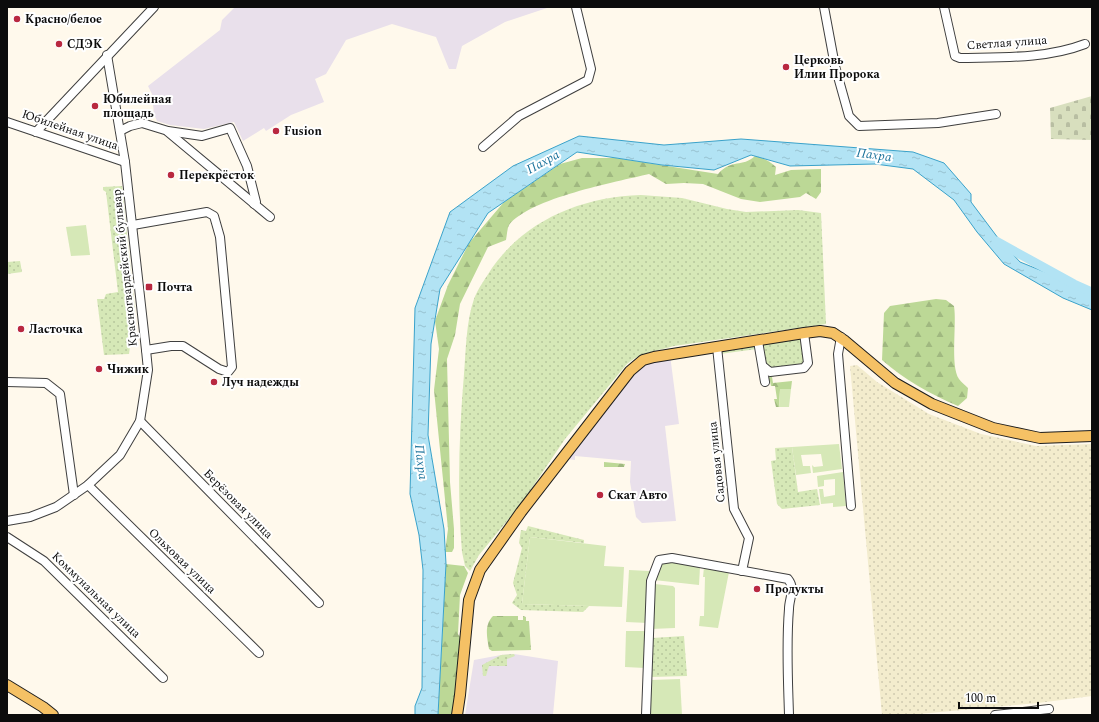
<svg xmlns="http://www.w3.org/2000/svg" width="1099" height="722" viewBox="0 0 1099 722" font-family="Spectral,serif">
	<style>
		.industrial { fill: #e9e0eb }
		.farmland { fill: url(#farmland-dots) }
		.grass { fill: url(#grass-dots) }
		.forest { fill: url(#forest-firs) }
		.cemetery { fill: url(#cemetery-stones) }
		.park { fill: #d6e8b7 }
		.water { fill: url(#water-ripples); stroke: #3aa2ca }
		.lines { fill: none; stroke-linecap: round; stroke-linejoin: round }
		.river { stroke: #b2e3f4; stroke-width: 9 }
		.minor-casing { stroke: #3f3f3f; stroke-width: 10 }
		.major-casing { stroke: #1d1d1d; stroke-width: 12 }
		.minor { stroke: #fff; stroke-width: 8 }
		.major { stroke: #f5c165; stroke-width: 10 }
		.poi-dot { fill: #b92840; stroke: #fff; stroke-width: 1.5 }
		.labels { text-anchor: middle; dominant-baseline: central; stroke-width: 4; stroke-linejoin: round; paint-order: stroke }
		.poi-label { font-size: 12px; font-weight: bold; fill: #0c0c0c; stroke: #fff; text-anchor: start }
		.street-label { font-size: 12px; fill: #0c0c0c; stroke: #fff }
		.water-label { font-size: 13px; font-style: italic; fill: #19719a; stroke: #fff }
	</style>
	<defs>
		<pattern id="farmland-dots" width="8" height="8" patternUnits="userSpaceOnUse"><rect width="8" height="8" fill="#f3eccd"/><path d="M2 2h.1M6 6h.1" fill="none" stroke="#cfc9af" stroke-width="1.8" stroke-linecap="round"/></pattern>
		<pattern id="grass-dots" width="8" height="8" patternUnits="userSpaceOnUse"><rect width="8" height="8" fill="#d6e8b7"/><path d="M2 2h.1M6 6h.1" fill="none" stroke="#b6c69c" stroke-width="1.8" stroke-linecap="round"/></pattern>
		<pattern id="forest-firs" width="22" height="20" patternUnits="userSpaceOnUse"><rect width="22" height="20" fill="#bcd896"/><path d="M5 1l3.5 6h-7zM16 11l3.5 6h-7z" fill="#a0b880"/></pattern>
		<pattern id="cemetery-stones" width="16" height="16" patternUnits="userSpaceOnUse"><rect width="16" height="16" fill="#d8dfbe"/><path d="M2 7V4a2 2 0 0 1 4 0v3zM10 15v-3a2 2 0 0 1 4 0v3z" fill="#b8bea2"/></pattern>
		<pattern id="water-ripples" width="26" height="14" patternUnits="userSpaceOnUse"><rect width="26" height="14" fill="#b2e3f4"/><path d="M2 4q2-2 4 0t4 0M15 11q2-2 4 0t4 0" fill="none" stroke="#98c2d0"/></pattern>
	</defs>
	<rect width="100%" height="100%" fill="#fff9ec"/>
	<!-- industrial -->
	<g class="industrial">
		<path d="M 235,7 L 550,7 L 505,22 L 462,46 L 456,69 L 449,69 L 436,37 L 392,24 L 346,40 L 326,74 L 315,79 L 324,102 L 291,115 L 266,131 L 264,128 L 243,141 L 234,122 L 204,129 L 170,125 L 157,121 L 154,114 L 152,94 L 148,86 L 220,30 L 222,20 Z"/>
		<path d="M 670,355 L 679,424 L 665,426 L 676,521 L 642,523 L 636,517 L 630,482 L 631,461 L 575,456 L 575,460 L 568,459 L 637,364 Z"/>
		<path d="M 514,654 L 558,661 L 553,715 L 465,715 L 474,660 L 501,655 Z"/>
	</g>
	<!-- farmland -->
	<path class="farmland" d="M 857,365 L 877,382 L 929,414 L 981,434 L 1036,446 L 1092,444 L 1092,696 L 1038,703 L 909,715 L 882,715 L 850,366 Z"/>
	<!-- grass -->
	<g class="grass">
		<path d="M 122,186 L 135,310 L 129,354 L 104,355 L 97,299 L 104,299 L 106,294 L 118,292 L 106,192 L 103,190 L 103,187 Z"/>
		<path d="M 641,195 L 682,198 L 727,209 L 746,212 L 798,210 L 821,213 L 826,324 L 674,346 C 654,352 642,351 626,365 L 565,439 L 521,504 L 479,555 L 470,571 L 465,566 L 462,552 C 457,493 459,433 464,374 C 466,350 466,322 474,299 C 478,288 486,278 492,268 C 527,219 582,197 641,195 Z"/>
		<path d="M 20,261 L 22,272 L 7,274 L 7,262 Z"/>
		<path d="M 798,337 L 802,339 L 807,365 L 767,371 L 762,347 L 763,344 Z"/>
		<path d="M 755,345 L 757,349 L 720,354 L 721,350 Z"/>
		<path d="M 792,447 L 798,492 L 817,489 L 820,505 L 782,509 L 777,504 L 771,461 L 776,460 L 775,448 Z"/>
		<path d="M 528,526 L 584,540 L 584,543 L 530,537 L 522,604 L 589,606 L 583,612 L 521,610 L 512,603 L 517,595 L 513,583 L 522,548 L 519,543 L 521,530 L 526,531 Z"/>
		<path d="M 684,636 L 687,676 L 651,677 L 652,638 Z"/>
		<path d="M 514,654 L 515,656 L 507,659 L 507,666 L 489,666 L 486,676 L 483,676 L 482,665 L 501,655 Z"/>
	</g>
	<!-- forest -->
	<g class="forest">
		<path d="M 755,156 C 763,158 770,161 776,167 L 775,175 L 791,170 L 821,169 L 821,192 L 816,199 L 806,193 L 800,197 L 760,202 L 741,199 L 703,184 L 684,183 L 666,184 L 649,174 C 616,182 530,198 509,225 C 507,229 507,235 506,240 L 488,247 L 460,304 L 455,335 L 447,359 L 450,482 L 454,529 L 454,548 L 452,552 L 445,552 L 448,529 L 434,390 L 439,349 L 435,321 L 448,285 L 469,243 L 504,202 L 560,164 L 582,158 L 616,158 L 718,174 C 732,158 742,168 755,156 Z"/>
		<path d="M 936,299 L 946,300 L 954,306 C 957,324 950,366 959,379 C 961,382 965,385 968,388 L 967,398 L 958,406 C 930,394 905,380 882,360 L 884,313 L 890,306 Z"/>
		<path d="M 776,375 L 772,377 L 773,383 L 792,381 L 791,389 L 780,390 L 779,407 L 776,407 L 774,399 L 777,399 L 775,386 L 771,386 L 770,381 L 767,381 L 766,376 Z"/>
		<path d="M 604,462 L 625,464 L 624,467 L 604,467 Z"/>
		<path d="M 446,564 L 464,566 L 468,573 L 460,595 L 458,634 L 465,644 L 457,715 L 438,715 Z"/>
		<path d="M 493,616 L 518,616 L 518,620 L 523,620 L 523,616 L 526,617 L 526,621 L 529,621 L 531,650 L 492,651 L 489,649 C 487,637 484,625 493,616 Z"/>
	</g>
	<!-- cemetery -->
	<path class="cemetery" d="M 1092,96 L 1092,140 L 1051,139 L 1050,108 Z"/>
	<!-- park -->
	<g class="park">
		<path d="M 86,225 L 90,255 L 71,256 L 66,227 Z"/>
		<path d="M 780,389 L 791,389 L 789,407 L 779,407 Z"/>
		<path d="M 839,444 L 842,469 L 813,473 L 812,465 L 814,467 L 823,466 L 821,454 L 801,455 L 803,466 L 810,466 L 811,473 L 796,475 L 792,447 Z"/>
		<path d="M 843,472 L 846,506 L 833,507 L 833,503 L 821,504 L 819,489 L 823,489 L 824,497 L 835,495 L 835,479 L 824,480 L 824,486 L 818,487 L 817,476 Z"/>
		<path d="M 530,537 L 606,546 L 604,566 L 624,567 L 622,607 L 522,604 Z"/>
		<path d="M 664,560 L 700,567 L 699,585 L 654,580 L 656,571 Z"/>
		<path d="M 704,567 L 729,572 L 718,628 L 699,626 L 700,616 L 704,616 L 705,577 L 703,577 Z"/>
		<path d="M 629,570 L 649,571 L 650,573 L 648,623 L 626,622 Z"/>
		<path d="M 655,584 L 673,586 L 675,588 L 675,628 L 651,629 L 653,586 Z"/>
		<path d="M 626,631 L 646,631 L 645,668 L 625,667 Z"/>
		<path d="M 680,679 L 682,715 L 650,715 L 651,680 Z"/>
	</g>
	<!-- water -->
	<path class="water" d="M 579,136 L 664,145 L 741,139 L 913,152 L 944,163 L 971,194 L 971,202 L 998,238 L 1020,262 L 1092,291 L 1092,310 L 1063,298 L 1004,264 L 977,232 L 954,200 L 913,169 L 875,164 L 790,166 L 751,155 L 714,170 L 662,165 L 577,152 L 488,213 L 440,289 L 431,344 L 428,435 L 444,529 L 446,564 L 438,715 L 415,715 L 415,706 L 422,688 L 423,570 L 419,535 L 410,494 L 415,308 L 450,212 L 513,166 Z"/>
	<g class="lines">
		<!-- river -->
		<path class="river" d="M 996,241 L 1074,284 L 1092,292"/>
		<defs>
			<g id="minor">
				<path d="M 824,7 L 835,66 L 849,116 L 859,126 L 938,123 L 996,114"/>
				<path d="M 944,7 L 955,56 L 960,58 C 1001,57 1046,59 1085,44"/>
				<path d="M 7,122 L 125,162"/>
				<path d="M 120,131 L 130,126 L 142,123 L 168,131 L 202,136 L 230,128 L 247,166 L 256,202 L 254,204"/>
				<path d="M 36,132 L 154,7"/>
				<path d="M 168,132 L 270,217"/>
				<path d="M 483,147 L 519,116 L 588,80 L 591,69 L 576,7"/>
				<path d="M 133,225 L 207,212 L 214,216 L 220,237 L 232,367 L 228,372 L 219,369 L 183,346 L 171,346 L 146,350"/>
				<path d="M 841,337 L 838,354 L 851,506"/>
				<path d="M 758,341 L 765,382"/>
				<path d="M 717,347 L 734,509 L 749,538 L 742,571"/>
				<path d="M 764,367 L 770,372 L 804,368 L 808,363 L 804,333"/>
				<path d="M 7,382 L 46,383 L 60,394 L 74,495"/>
				<path d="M 140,421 L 319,603"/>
				<path d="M 88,485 L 259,653"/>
				<path d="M 7,521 L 30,517 L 56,507 L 88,485 L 120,455 L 140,421 L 148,370 L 146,350 L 125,162 L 107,55"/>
				<path d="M 7,537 L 44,561 L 163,678"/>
				<path d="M 646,715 L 651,581 L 659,560 L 672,558 L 788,579 C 796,589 789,598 789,609 C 786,644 788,680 789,715"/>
				<path d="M 995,715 L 1049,709"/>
			</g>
			<g id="major">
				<path d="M 7,685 L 43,707 L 53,715"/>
				<path d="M 457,715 L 460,695 L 469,600 L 480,570 L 521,512 L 630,371 L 643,360 L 654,357 L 804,333 L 820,331 L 833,333 L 845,341 L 895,383 L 932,404 L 993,428 L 1040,438 L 1092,436"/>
			</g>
		</defs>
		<!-- minor casing -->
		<use href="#minor" class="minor-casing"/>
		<!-- major casing -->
		<use href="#major" class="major-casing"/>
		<!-- minor -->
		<use href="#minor" class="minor"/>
		<!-- major -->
		<use href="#major" class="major"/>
	</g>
	<!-- markers -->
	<g class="poi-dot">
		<circle cx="17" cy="19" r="4"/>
		<circle cx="59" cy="44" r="4"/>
		<circle cx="786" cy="67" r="4"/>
		<circle cx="95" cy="106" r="4"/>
		<circle cx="276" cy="131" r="4"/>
		<circle cx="171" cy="175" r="4"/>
		<rect x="145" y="283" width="8" height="8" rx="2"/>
		<circle cx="21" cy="329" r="4"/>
		<circle cx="99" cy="369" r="4"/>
		<circle cx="214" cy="382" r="4"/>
		<circle cx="600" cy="495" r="4"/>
		<circle cx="757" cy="589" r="4"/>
	</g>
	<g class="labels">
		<!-- poi labels -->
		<g class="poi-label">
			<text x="25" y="19">Красно/белое</text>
			<text x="67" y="44">СДЭК</text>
			<text x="794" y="60">Церковь<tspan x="794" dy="14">Илии Пророка</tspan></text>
			<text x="103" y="99">Юбилейная<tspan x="103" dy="14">площадь</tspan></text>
			<text x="284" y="131">Fusion</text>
			<text x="179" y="175">Перекрёсток</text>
			<text x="157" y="287">Почта</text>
			<text x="29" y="329">Ласточка</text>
			<text x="107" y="369">Чижик</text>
			<text x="222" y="382">Луч надежды</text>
			<text x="608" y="495">Скат Авто</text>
			<text x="765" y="589">Продукты</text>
		</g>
		<!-- street labels -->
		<g class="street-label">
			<text transform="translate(1007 43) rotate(-4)">Светлая улица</text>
			<text transform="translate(70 130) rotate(19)">Юбилейная улица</text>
			<text transform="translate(125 268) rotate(-96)">Красногвардейский бульвар</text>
			<text transform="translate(717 462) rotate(-96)">Садовая улица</text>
			<text transform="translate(238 504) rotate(45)">Берёзовая улица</text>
			<text transform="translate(182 561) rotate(44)">Ольховая улица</text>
			<text transform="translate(96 595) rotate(44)">Коммунальная улица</text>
		</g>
		<!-- water labels -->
		<g class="water-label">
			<text transform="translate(874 155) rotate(8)">Пахра</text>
			<text transform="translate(543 162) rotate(-29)">Пахра</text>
			<text transform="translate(421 462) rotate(83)">Пахра</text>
		</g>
	</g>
	<!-- border -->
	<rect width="1099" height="722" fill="none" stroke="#0c0c0c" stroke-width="16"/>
	<!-- scale -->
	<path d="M959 702v6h79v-6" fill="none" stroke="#0c0c0c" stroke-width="2"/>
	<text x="965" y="702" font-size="12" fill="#0c0c0c" stroke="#ffffff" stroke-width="3" paint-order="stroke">100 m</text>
</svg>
